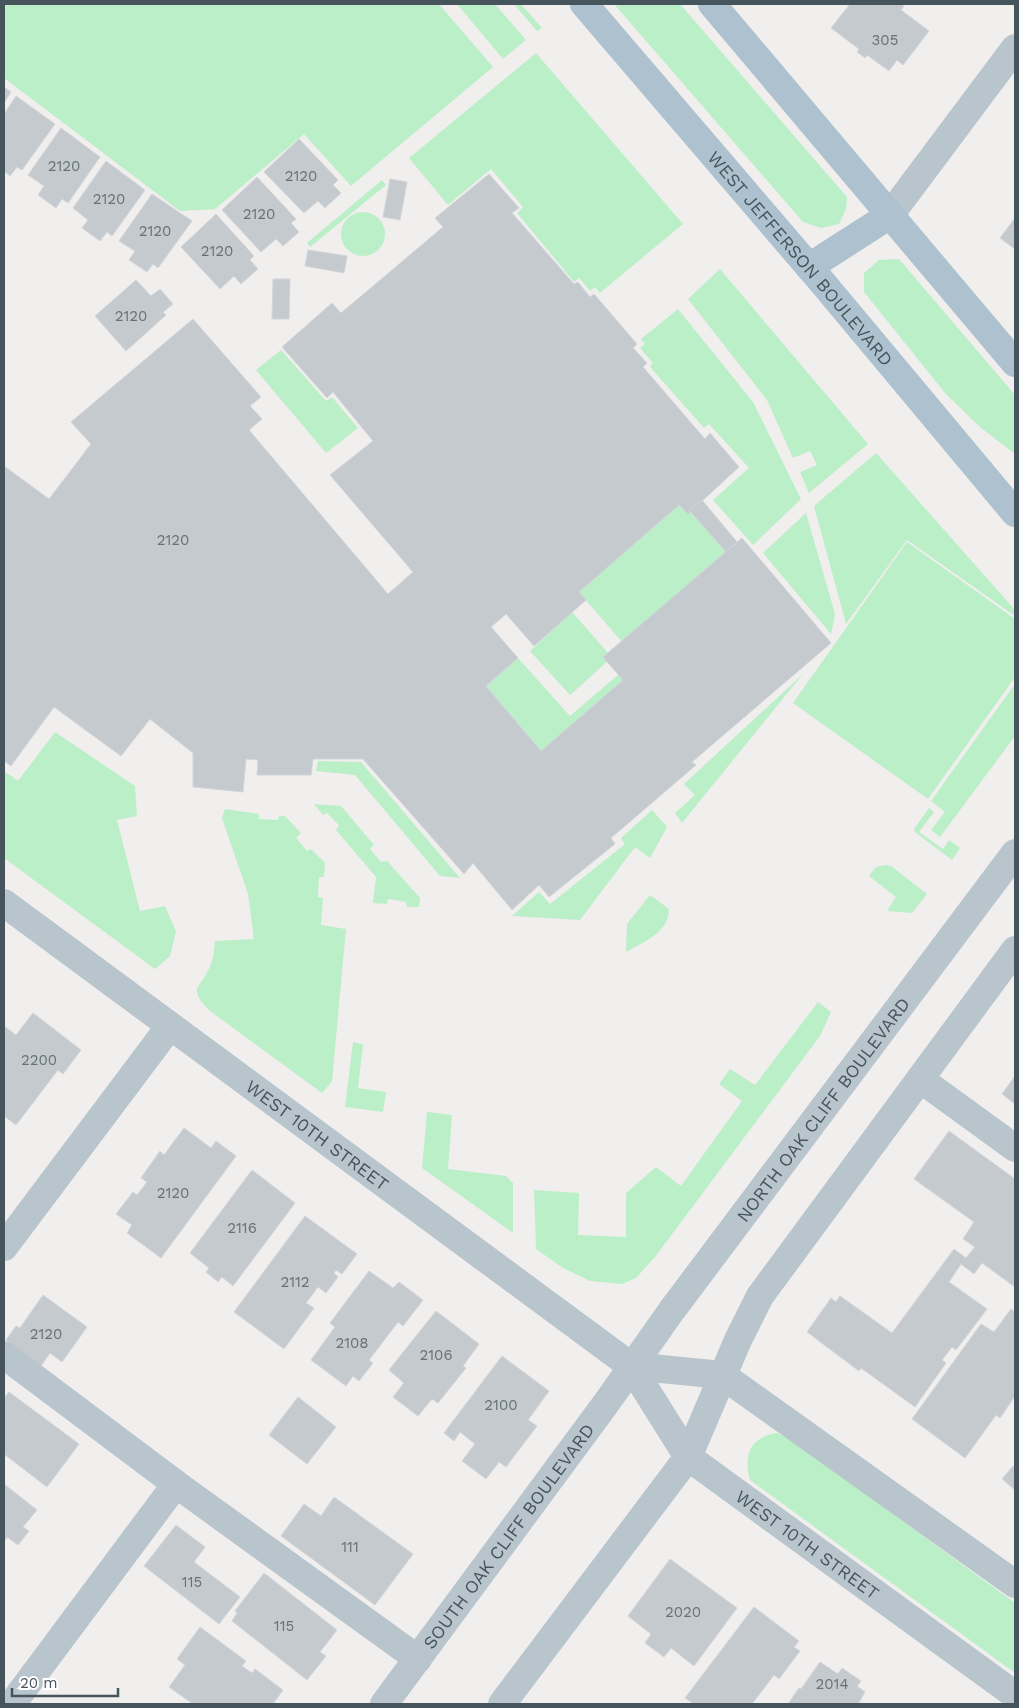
<svg xmlns="http://www.w3.org/2000/svg" width="1019" height="1708" viewBox="0 0 1019 1708" font-family="'Work Sans',sans-serif">
	<style>
		.green { fill: #bbefc8 }
		.building { fill: #c5cace; stroke: #d2d5da }
		.lines { fill: none; stroke-linecap: round; stroke-linejoin: round }
		.minor { stroke: #b9c5cc; stroke-width: 28 }
		.major { stroke: #adc2ce; stroke-width: 28 }
		.labels { text-anchor: middle; dominant-baseline: central; stroke-width: 4; stroke-linejoin: round; paint-order: stroke }
		.number-label { font-size: 15px; fill: #667278 }
		.street-label { font-size: 18px; fill: #46555c; stroke: #fff }
	</style>
	<rect width="100%" height="100%" fill="#f1eeee"/>
	<!-- green -->
	<g class="green">
		<path d="M 4,4 L 439,4 L 493,67 L 351,186 L 304,134 L 215,209 L 180,211 L 4,78 Z"/>
		<path d="M 457,4 L 495,4 L 526,40 L 503,59 Z"/>
		<path d="M 514,4 L 521,4 L 542,28 L 537,31 Z"/>
		<path d="M 614,4 L 680,4 L 847,197 L 846,209 L 839,224 L 821,228 L 803,222 Z"/>
		<path d="M 536,53 L 683,224 L 600,293 L 595,287 L 590,291 L 579,278 L 574,282 L 517,213 L 523,207 L 491,169 L 448,205 L 409,158 Z"/>
		<path d="M 382,180 L 386,185 L 310,247 L 307,243 Z"/>
		<circle cx="363" cy="234" r="22"/>
		<path d="M 899,259 L 1015,395 L 1015,454 L 980,427 L 945,393 L 864,292 L 864,273 L 879,260 Z"/>
		<path d="M 720,269 L 868,444 L 809,493 L 800,472 L 817,465 L 810,451 L 793,458 L 767,400 L 688,299 Z"/>
		<path d="M 678,309 L 753,402 L 801,499 L 753,545 L 713,500 L 749,468 L 709,424 L 704,428 L 650,367 L 653,363 L 640,348 L 645,344 L 641,339 Z"/>
		<path d="M 281,350 L 326,401 L 332,397 L 358,428 L 326,453 L 256,370 Z"/>
		<path d="M 876,453 L 1015,610 L 1015,616 L 907,540 L 846,624 L 814,506 Z"/>
		<path d="M 679,505 L 689,510 L 726,552 L 622,642 L 579,592 Z"/>
		<path d="M 806,513 L 835,614 L 831,634 L 763,553 Z"/>
		<path d="M 907,542 L 1015,619 L 1015,677 L 928,799 L 793,703 Z"/>
		<path d="M 572,612 L 608,653 L 607,662 L 570,695 L 530,651 Z"/>
		<path d="M 518,658 L 570,716 L 619,674 L 623,680 L 541,751 L 486,686 Z"/>
		<path d="M 803,674 L 682,823 L 675,813 L 695,795 L 684,784 Z"/>
		<path d="M 1015,684 L 1015,736 L 940,837 L 931,830 L 945,812 L 931,801 Z"/>
		<path d="M 55,732 L 135,786 L 137,816 L 117,820 L 140,911 L 165,906 L 176,931 L 170,956 L 155,969 L 4,858 L 4,771 L 18,781 Z"/>
		<path d="M 318,761 L 361,762 L 460,878 L 440,876 L 355,775 L 316,771 Z"/>
		<path d="M 314,804 L 341,806 L 374,845 L 370,849 L 381,862 L 387,861 L 420,898 L 419,907 L 407,907 L 406,902 L 388,899 L 387,904 L 373,903 L 376,877 L 336,830 L 339,825 L 327,813 L 323,815 Z"/>
		<path d="M 929,808 L 934,812 L 919,832 L 943,849 L 949,840 L 960,848 L 952,860 L 915,832 L 914,829 Z"/>
		<path d="M 225,809 L 259,814 L 259,819 L 278,820 L 279,816 L 285,816 L 301,833 L 296,838 L 307,851 L 311,849 L 325,863 L 324,877 L 319,877 L 318,897 L 323,898 L 321,925 L 346,929 L 332,1081 L 322,1093 L 210,1011 C 185,986 202,989 211,964 C 214,957 214,948 215,941 L 254,939 L 248,894 L 222,818 Z"/>
		<path d="M 652,810 L 667,827 L 650,858 L 635,847 L 580,920 L 512,916 L 539,892 L 550,904 L 625,844 L 621,838 Z"/>
		<path d="M 885,865 L 891,866 L 927,894 L 912,913 L 887,911 L 896,897 L 869,876 L 876,867 Z"/>
		<path d="M 650,895 L 669,909 C 669,932 644,942 626,952 L 627,924 Z"/>
		<path d="M 818,1002 L 831,1012 L 820,1036 L 655,1257 L 636,1278 L 622,1284 L 590,1281 L 563,1268 L 536,1249 L 534,1190 L 579,1193 L 578,1235 L 626,1237 L 626,1193 L 656,1167 L 681,1186 L 742,1101 L 719,1084 L 730,1069 L 755,1085 Z"/>
		<path d="M 353,1042 L 363,1044 L 358,1088 L 386,1092 L 383,1112 L 345,1107 Z"/>
		<path d="M 427,1112 L 452,1115 L 448,1169 L 506,1176 L 513,1183 L 513,1233 L 422,1168 Z"/>
		<path d="M 777,1433 L 790,1439 L 1015,1603 L 1015,1673 L 750,1480 C 743,1455 750,1437 777,1433 Z"/>
	</g>
	<!-- building -->
	<g class="building">
		<path d="M 850,4 L 900,4 L 904,6 L 901,10 L 929,31 L 903,65 L 897,60 L 889,71 L 867,55 L 865,58 L 857,52 L 859,49 L 831,28 Z"/>
		<path d="M 4,87 L 11,92 L 4,103 Z"/>
		<path d="M 16,96 L 55,124 L 22,170 L 17,167 L 10,176 L 4,171 L 4,114 Z"/>
		<path d="M 61,128 L 100,157 L 68,203 L 62,199 L 56,208 L 38,195 L 44,186 L 28,175 Z"/>
		<path d="M 299,139 L 338,180 L 333,185 L 341,193 L 325,208 L 318,201 L 304,213 L 264,172 Z"/>
		<path d="M 106,161 L 145,190 L 112,236 L 107,232 L 100,241 L 82,228 L 88,220 L 73,208 Z"/>
		<path d="M 489,174 L 519,208 L 512,213 L 574,284 L 578,282 L 590,297 L 594,294 L 637,344 L 633,348 L 647,363 L 643,367 L 705,439 L 710,433 L 739,467 L 688,514 L 679,505 L 579,592 L 586,600 L 534,646 L 506,614 L 491,627 L 518,658 L 486,686 L 541,751 L 623,680 L 603,657 L 742,538 L 831,643 L 692,762 L 696,765 L 611,838 L 615,844 L 549,897 L 539,885 L 512,910 L 473,863 L 464,874 L 363,759 L 313,759 L 311,775 L 257,775 L 258,760 L 246,759 L 243,792 L 193,787 L 193,753 L 150,719 L 121,756 L 54,707 L 11,766 L 4,761 L 4,466 L 49,499 L 91,444 L 71,422 L 193,319 L 261,397 L 250,406 L 262,419 L 249,430 L 388,594 L 413,572 L 330,475 L 373,441 L 333,392 L 327,398 L 282,347 L 332,303 L 341,313 L 443,227 L 435,218 Z"/>
		<path d="M 257,177 L 296,219 L 291,223 L 299,232 L 283,246 L 276,239 L 261,252 L 222,210 Z"/>
		<path d="M 390,179 L 407,182 L 400,220 L 383,217 Z"/>
		<path d="M 152,194 L 192,221 L 158,268 L 153,264 L 147,272 L 129,260 L 135,251 L 119,241 Z"/>
		<path d="M 216,214 L 254,256 L 250,260 L 258,269 L 241,284 L 234,276 L 220,289 L 181,247 Z"/>
		<path d="M 1015,218 L 1015,249 L 1000,238 Z"/>
		<path d="M 308,250 L 347,256 L 344,273 L 305,266 Z"/>
		<path d="M 273,279 L 290,279 L 289,319 L 272,319 Z"/>
		<path d="M 136,280 L 151,296 L 160,289 L 173,304 L 163,312 L 166,315 L 126,351 L 95,316 Z"/>
		<path d="M 702,500 L 737,542 L 726,552 L 689,510 Z"/>
		<path d="M 33,1013 L 81,1050 L 63,1074 L 58,1070 L 16,1125 L 4,1116 L 4,1026 L 16,1035 Z"/>
		<path d="M 1015,1076 L 1015,1104 L 1002,1094 Z"/>
		<path d="M 184,1128 L 211,1148 L 216,1141 L 236,1156 L 161,1258 L 127,1233 L 132,1225 L 116,1214 L 133,1192 L 137,1195 L 147,1182 L 141,1178 L 160,1151 L 164,1155 Z"/>
		<path d="M 949,1131 L 1015,1179 L 1015,1287 L 982,1263 L 974,1274 L 961,1264 L 949,1282 L 987,1309 L 956,1350 L 952,1347 L 942,1360 L 946,1363 L 915,1407 L 861,1368 L 859,1371 L 807,1332 L 831,1298 L 836,1302 L 840,1296 L 892,1333 L 954,1249 L 966,1258 L 975,1247 L 963,1239 L 974,1222 L 914,1179 Z"/>
		<path d="M 252,1170 L 295,1203 L 233,1286 L 222,1277 L 218,1282 L 206,1272 L 209,1268 L 190,1253 Z"/>
		<path d="M 305,1216 L 357,1254 L 342,1274 L 336,1270 L 334,1273 L 338,1277 L 326,1293 L 318,1287 L 306,1303 L 314,1308 L 284,1349 L 234,1312 Z"/>
		<path d="M 369,1271 L 393,1288 L 399,1282 L 423,1300 L 403,1326 L 398,1322 L 369,1360 L 373,1363 L 359,1381 L 353,1376 L 346,1386 L 311,1360 L 335,1327 L 330,1323 Z"/>
		<path d="M 43,1295 L 87,1327 L 62,1362 L 50,1353 L 41,1366 L 6,1340 L 16,1326 L 20,1328 Z"/>
		<path d="M 1011,1309 L 1015,1312 L 1015,1396 L 1000,1418 L 996,1415 L 965,1458 L 912,1419 L 981,1324 L 994,1332 Z"/>
		<path d="M 436,1311 L 479,1344 L 463,1366 L 466,1368 L 438,1403 L 432,1399 L 418,1416 L 393,1397 L 404,1383 L 389,1370 Z"/>
		<path d="M 502,1356 L 549,1391 L 528,1420 L 537,1426 L 506,1467 L 499,1462 L 486,1479 L 462,1461 L 475,1444 L 460,1432 L 454,1441 L 444,1433 Z"/>
		<path d="M 9,1392 L 79,1444 L 47,1487 L 4,1454 L 4,1398 Z"/>
		<path d="M 298,1397 L 336,1427 L 307,1464 L 269,1435 Z"/>
		<path d="M 1013,1466 L 1015,1469 L 1015,1490 L 1002,1479 Z"/>
		<path d="M 4,1484 L 37,1510 L 23,1527 L 29,1531 L 18,1545 L 7,1537 L 4,1542 Z"/>
		<path d="M 334,1497 L 413,1554 L 375,1605 L 281,1536 L 304,1504 L 321,1516 Z"/>
		<path d="M 176,1525 L 205,1547 L 194,1562 L 240,1597 L 219,1624 L 144,1566 Z"/>
		<path d="M 670,1559 L 737,1608 L 694,1666 L 671,1648 L 664,1657 L 645,1643 L 651,1634 L 628,1616 Z"/>
		<path d="M 264,1573 L 337,1630 L 320,1652 L 326,1656 L 307,1680 L 232,1621 L 237,1613 L 235,1611 Z"/>
		<path d="M 754,1607 L 799,1641 L 794,1647 L 800,1651 L 779,1679 L 774,1675 L 752,1704 L 694,1704 L 685,1698 Z"/>
		<path d="M 200,1627 L 246,1661 L 242,1666 L 252,1673 L 255,1669 L 283,1690 L 273,1704 L 193,1704 L 169,1687 L 185,1665 L 177,1659 Z"/>
		<path d="M 820,1662 L 838,1674 L 842,1668 L 861,1681 L 857,1686 L 865,1692 L 858,1704 L 788,1704 L 799,1688 L 801,1689 Z"/>
	</g>
	<g class="lines">
		<!-- minor -->
		<g class="minor">
			<path d="M 890,215 L 1015,48"/>
			<path id="s1" d="M 4,903 L 631,1366 L 688,1457 L 1015,1695"/>
			<path d="M 920,1079 L 1015,1148"/>
			<path d="M 4,1247 L 170,1026"/>
			<path d="M 4,1355 L 176,1484 L 12,1704"/>
			<path d="M 631,1366 L 722,1375 L 1015,1584"/>
			<path d="M 176,1484 L 418,1659"/>
			<path id="s2" d="M 384,1704 L 607,1402 L 672,1310 L 1015,853"/>
			<path d="M 502,1704 L 688,1457 L 738,1340 L 760,1296 L 1015,950"/>
		</g>
		<!-- major -->
		<g class="major">
			<path id="s3" d="M 584,4 L 822,282 L 1015,513"/>
			<path d="M 712,4 L 1015,363"/>
			<path d="M 809,267 L 890,215"/>
		</g>
	</g>
	<g class="labels">
		<!-- number labels -->
		<g class="number-label">
			<text x="885" y="40">305</text>
			<text x="64" y="166">2120</text>
			<text x="301" y="176">2120</text>
			<text x="109" y="199">2120</text>
			<text x="259" y="214">2120</text>
			<text x="155" y="231">2120</text>
			<text x="217" y="251">2120</text>
			<text x="131" y="316">2120</text>
			<text x="173" y="540">2120</text>
			<text x="39" y="1060">2200</text>
			<text x="173" y="1193">2120</text>
			<text x="242" y="1228">2116</text>
			<text x="295" y="1282">2112</text>
			<text x="46" y="1334">2120</text>
			<text x="352" y="1343">2108</text>
			<text x="436" y="1355">2106</text>
			<text x="501" y="1405">2100</text>
			<text x="350" y="1547">111</text>
			<text x="192" y="1582">115</text>
			<text x="683" y="1612">2020</text>
			<text x="284" y="1626">115</text>
			<text x="832" y="1684">2014</text>
		</g>
		<!-- street labels -->
		<g class="street-label">
			<text stroke="none"><textPath href="#s3" startOffset="334">WEST JEFFERSON BOULEVARD</textPath></text>
			<text stroke="none"><textPath href="#s2" startOffset="739">NORTH OAK CLIFF BOULEVARD</textPath></text>
			<text stroke="none"><textPath href="#s1" startOffset="390">WEST 10TH STREET</textPath></text>
			<text stroke="none"><textPath href="#s2" startOffset="209">SOUTH OAK CLIFF BOULEVARD</textPath></text>
			<text stroke="none"><textPath href="#s1" startOffset="1035">WEST 10TH STREET</textPath></text>
		</g>
	</g>
	<!-- border -->
	<rect width="1019" height="1708" fill="none" stroke="#46555c" stroke-width="10"/>
	<!-- scale -->
	<path d="M12 1688v8h106v-8" fill="none" stroke="#46555c" stroke-width="2.5"/>
	<text x="20" y="1688" font-size="15" fill="#46555c" stroke="#ffffff" stroke-width="4" paint-order="stroke">20 m</text>
</svg>
